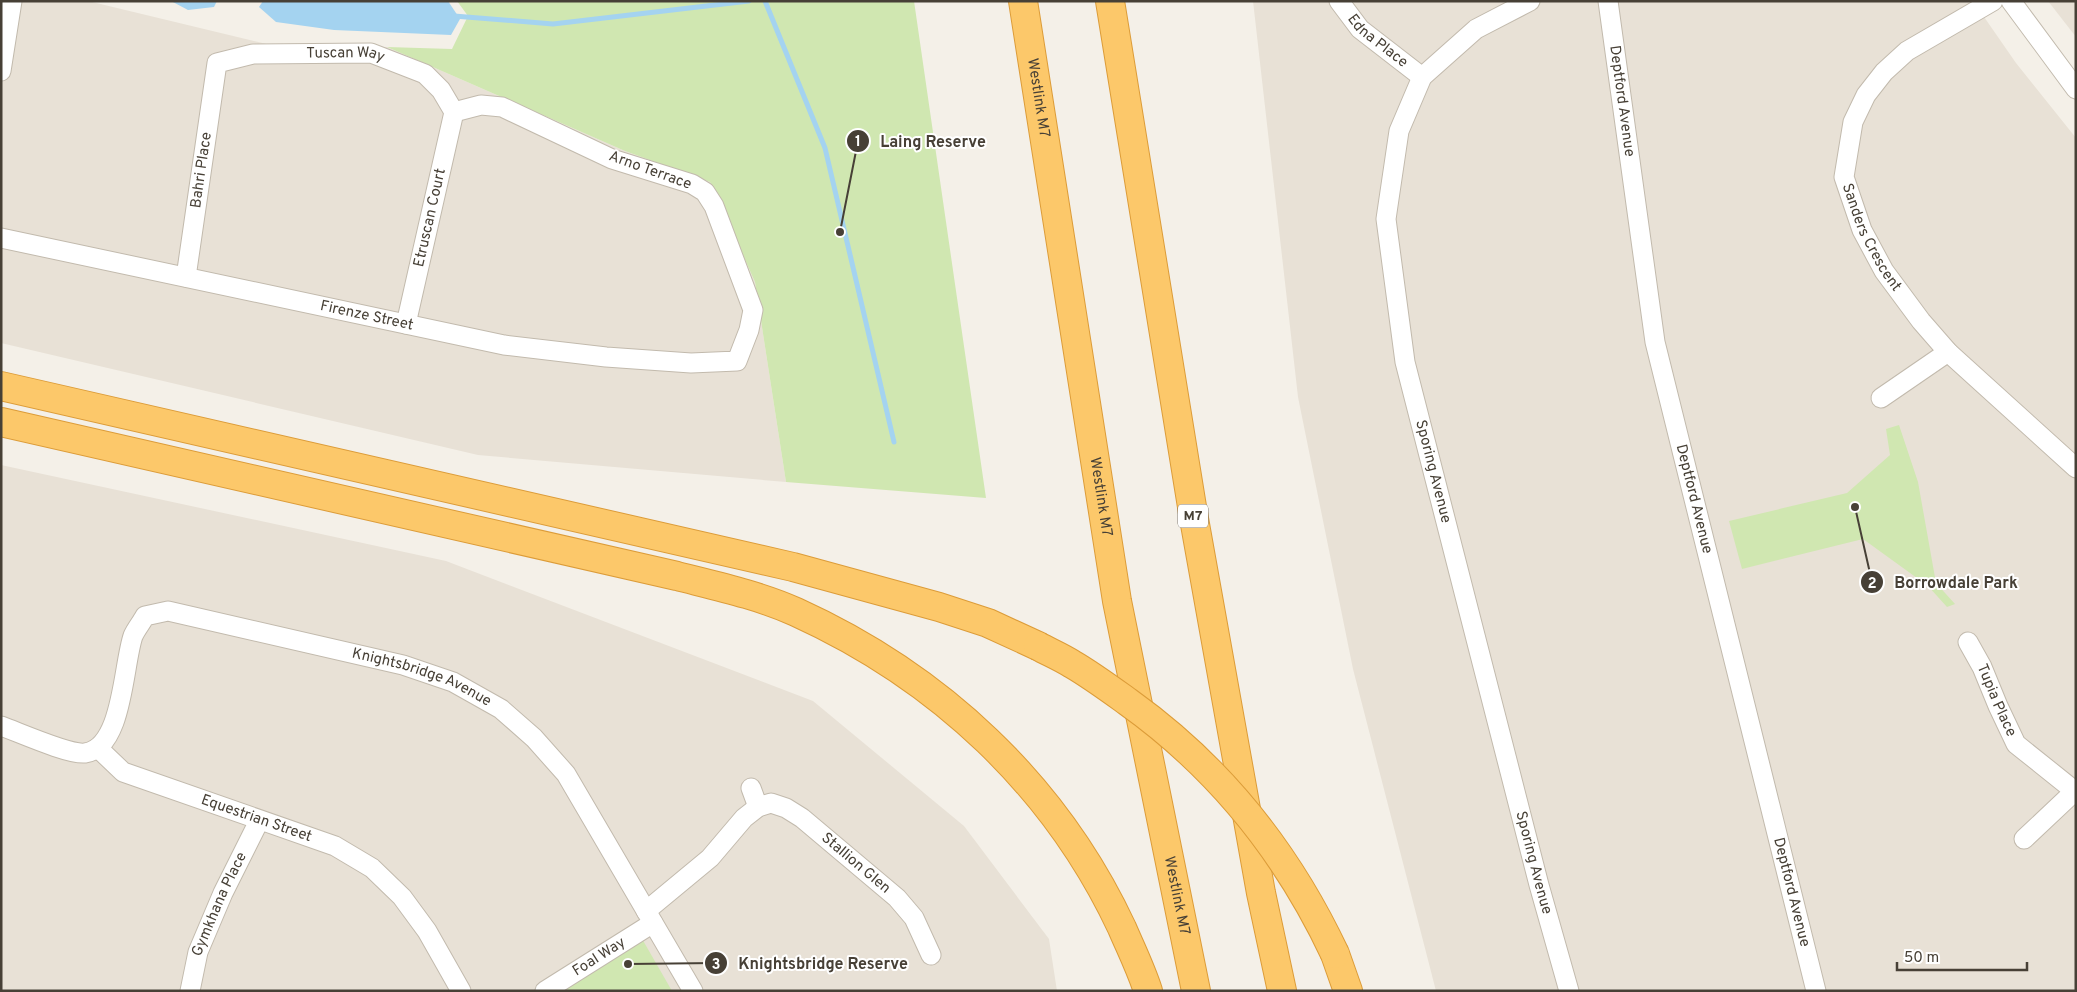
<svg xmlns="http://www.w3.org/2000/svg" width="2077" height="992" viewBox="0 0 2077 992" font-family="Overpass,sans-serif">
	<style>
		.residential { fill: #e8e1d6 }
		.green { fill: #d0e7b1 }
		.water { fill: #a4d3f0 }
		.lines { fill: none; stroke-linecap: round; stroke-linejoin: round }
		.stream { stroke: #a4d3f0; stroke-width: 5 }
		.minor-casing { stroke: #c2baad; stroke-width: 21 }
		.highway-casing { stroke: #dc9c39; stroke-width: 30 }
		.minor { stroke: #fff; stroke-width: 19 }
		.highway { stroke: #fcc86a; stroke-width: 28 }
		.highway-bridge-casing { stroke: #dc9c39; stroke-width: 30; stroke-linecap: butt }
		.highway-bridge { stroke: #fcc86a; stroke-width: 28 }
		.labels { text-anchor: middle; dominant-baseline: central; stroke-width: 4; stroke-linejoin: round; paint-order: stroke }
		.shield { fill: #fff; stroke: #7e7972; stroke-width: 1 }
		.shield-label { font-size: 14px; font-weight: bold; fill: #474036 }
		.street-label { font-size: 15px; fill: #474036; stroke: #fff }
		.leader { fill: none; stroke: #474036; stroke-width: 2 }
		.callout-dot { fill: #474036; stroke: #fff; stroke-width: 2 }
		.mark-label { font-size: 15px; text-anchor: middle; font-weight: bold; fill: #fff }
		.callout-label { font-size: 16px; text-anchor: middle; font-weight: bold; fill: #474036; stroke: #fff; stroke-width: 4; stroke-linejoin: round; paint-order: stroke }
	</style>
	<rect width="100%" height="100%" fill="#f4f0e8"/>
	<!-- residential -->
	<g class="residential">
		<path d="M 1,1 L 88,1 L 275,46 L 387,47 L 625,151 L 710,182 L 755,282 L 786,482 L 478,455 L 1,343 Z"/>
		<path d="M 1253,1 L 1973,1 L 2016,63 L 2076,138 L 2076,991 L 1436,991 L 1353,669 L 1298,397 Z"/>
		<path d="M 2048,1 L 2076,1 L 2076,37 Z"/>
		<path d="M 1,465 L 446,561 L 813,701 L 964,826 L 1049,939 L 1057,991 L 1,991 Z"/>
	</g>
	<!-- green -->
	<g class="green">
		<path d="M 457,1 L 914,1 L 986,498 L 786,482 L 755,282 L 710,182 L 625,151 L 387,47 L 452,49 L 468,16 Z"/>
		<path d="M 1899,425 L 1918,482 L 1936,583 L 1955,604 L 1947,607 L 1928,586 L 1863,539 L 1742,569 L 1729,521 L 1847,493 L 1890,455 L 1886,429 Z"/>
		<path d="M 641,937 L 672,991 L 559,991 Z"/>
	</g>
	<!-- water -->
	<g class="water">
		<path d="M 171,1 L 217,1 L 214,7 L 188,10 Z"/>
		<path d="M 263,1 L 448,1 L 460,19 L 451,35 L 334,30 L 276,22 L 259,7 Z"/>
	</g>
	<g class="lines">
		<!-- stream -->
		<g class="stream">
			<path d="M 765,1 L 825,148 L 894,442"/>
			<path d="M 454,16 L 553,24 L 749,1"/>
		</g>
		<defs>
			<g id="minor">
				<path id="s1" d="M 1339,1 L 1360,29 L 1422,77"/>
				<path id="s2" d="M 1530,1 L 1476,29 L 1422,77 L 1399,131 L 1386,219 L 1405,362 L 1539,885 L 1569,991"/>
				<path id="s3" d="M 1608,1 L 1655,342 L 1816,991"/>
				<path id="s4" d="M 1993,1 L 1907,51 L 1884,72 L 1866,95 L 1853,122 L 1844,177 L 1862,230 L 1884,271 L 1921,321 L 1948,352 L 2076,468"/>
				<path d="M 2011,1 L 2076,89"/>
				<path d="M 1,71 L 12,1"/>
				<path id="s5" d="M 1,238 L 504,345 L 606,357 L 691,363 L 737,361 L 749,330 L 753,310 L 714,206 L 705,192 L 692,184 L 612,159 L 502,107 L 481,105 L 454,112"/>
				<path id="s6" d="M 186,277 L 217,63 L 253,54 L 371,53 L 425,74 L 441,90 L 454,112"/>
				<path id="s7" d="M 406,324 L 454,112"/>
				<path d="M 1881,398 L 1948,352"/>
				<path id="s8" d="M 1968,642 L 1982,667 L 1998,706 L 2016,744 L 2076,792"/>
				<path id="s9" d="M 1,726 C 18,732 69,755 85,753 C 123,748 123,665 133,636 C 136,629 142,622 145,616 L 168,611 L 403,665 L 453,682 L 501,709 L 534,738 L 566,774 L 693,991"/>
				<path id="s10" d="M 98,748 L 123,772 L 335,846 L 372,868 L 402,897 L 427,931 L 461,991"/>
				<path d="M 751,788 L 758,807"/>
				<path d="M 2024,839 L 2075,791"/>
				<path id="s11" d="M 646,911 L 710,858 L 744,818 L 758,807 L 771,803 L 786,808 L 802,818 L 897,898 L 914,918 L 931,955"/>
				<path id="s12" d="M 190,991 L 198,952 L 223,893 L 259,821"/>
				<path id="s13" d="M 545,991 L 653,923"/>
			</g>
			<g id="highway">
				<path id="s14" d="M 1023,1 L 1117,601 L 1196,991"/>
				<path d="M 1110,1 L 1193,513 L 1261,893 L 1282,991"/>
				<path d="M 1,386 L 793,567 L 939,607 L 988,623 L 1038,646"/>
				<path d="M 1,422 L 677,576 C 716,586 758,595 796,612 C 939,677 1055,785 1122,928 C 1131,949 1141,969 1148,991"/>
				<path d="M 1335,954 L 1348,991"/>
			</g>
		</defs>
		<!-- minor casing -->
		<use href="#minor" class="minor-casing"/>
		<!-- highway casing -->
		<use href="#highway" class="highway-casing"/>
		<!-- minor -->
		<use href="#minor" class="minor"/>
		<!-- highway -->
		<use href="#highway" class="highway"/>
		<defs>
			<path id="highway-bridge" d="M 1038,646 C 1049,652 1061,657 1072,664 C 1091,675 1110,689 1128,702 C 1219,767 1288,854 1335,954"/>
		</defs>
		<!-- highway-bridge casing -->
		<use href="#highway-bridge" class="highway-bridge-casing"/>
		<!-- highway-bridge -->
		<use href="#highway-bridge" class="highway-bridge"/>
	</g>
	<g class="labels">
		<!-- shield labels -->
		<rect class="shield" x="1178" y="504.5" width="30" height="23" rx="4"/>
		<g class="shield-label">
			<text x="1193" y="516">M7</text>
		</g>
		<!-- street labels -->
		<g class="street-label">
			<text stroke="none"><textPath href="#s1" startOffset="56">Edna Place</textPath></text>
			<text stroke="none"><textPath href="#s6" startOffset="346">Tuscan Way</textPath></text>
			<text stroke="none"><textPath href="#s14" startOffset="98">Westlink M7</textPath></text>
			<text stroke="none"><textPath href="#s3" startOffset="101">Deptford Avenue</textPath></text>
			<text stroke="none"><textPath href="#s6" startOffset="108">Bahri Place</textPath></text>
			<text transform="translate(650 171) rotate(20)">Arno Terrace</text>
			<text stroke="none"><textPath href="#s7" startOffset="109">Etruscan Court</textPath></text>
			<text stroke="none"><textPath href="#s4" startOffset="312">Sanders Crescent</textPath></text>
			<text stroke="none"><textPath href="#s5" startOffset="374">Firenze Street</textPath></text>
			<text stroke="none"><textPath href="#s2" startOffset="538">Sporing Avenue</textPath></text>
			<text stroke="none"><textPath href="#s14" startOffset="502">Westlink M7</textPath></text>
			<text stroke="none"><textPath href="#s3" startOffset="506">Deptford Avenue</textPath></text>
			<text stroke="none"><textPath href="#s9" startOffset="531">Knightsbridge Avenue</textPath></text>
			<text stroke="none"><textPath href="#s8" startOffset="65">Tupia Place</textPath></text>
			<text stroke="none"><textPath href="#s10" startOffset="176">Equestrian Street</textPath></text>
			<text stroke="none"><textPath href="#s2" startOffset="942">Sporing Avenue</textPath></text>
			<text stroke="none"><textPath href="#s11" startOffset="272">Stallion Glen</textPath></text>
			<text stroke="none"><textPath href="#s3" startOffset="911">Deptford Avenue</textPath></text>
			<text stroke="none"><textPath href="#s14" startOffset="908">Westlink M7</textPath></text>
			<text stroke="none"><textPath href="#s12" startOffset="92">Gymkhana Place</textPath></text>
			<text stroke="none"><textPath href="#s13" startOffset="64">Foal Way</textPath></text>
		</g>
	</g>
	<!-- callouts -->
	<path class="leader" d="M840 232L858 141M1855 507L1872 582M628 964L716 963"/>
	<g class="callout-dot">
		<circle cx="840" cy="232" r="5"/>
		<circle cx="1855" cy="507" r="5"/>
		<circle cx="628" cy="964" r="5"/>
		<circle cx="858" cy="141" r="12"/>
		<circle cx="1872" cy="582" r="12"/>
		<circle cx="716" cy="963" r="12"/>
	</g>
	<g class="mark-label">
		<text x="858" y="146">1</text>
		<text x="1872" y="588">2</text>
		<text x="716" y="969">3</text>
	</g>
	<g class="callout-label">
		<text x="933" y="147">Laing Reserve</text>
		<text x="1956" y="588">Borrowdale Park</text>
		<text x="823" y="969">Knightsbridge Reserve</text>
	</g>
	<!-- border -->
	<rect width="2077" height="992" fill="none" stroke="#474036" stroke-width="5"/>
	<!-- scale -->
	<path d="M1897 962v8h130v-8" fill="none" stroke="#474036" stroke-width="2.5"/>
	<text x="1904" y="962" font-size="15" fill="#474036" stroke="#ffffff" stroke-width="4" paint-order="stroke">50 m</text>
</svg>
